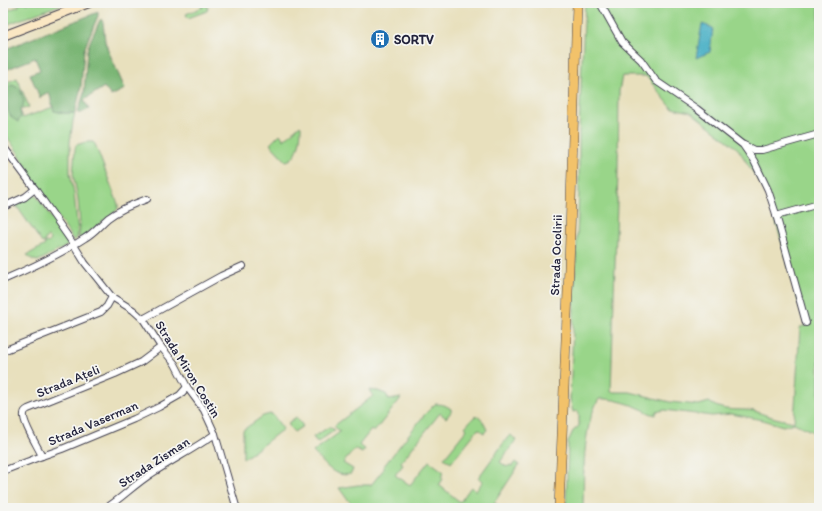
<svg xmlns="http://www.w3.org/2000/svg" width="822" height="511" viewBox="0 0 822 511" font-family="Itim,sans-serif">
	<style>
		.green { fill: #99d589; stroke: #5e7c62; fill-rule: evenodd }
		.forest { fill: #7ab675; stroke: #4e6c58 }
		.water { fill: #46afc5; stroke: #346880 }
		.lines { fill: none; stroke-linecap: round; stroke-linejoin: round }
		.minor-casing { stroke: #403e4e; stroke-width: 8 }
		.secondary-casing { stroke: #403e4e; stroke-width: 10 }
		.primary-casing { stroke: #403e4e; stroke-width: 10 }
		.minor { stroke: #fff; stroke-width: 6 }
		.secondary { stroke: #fae7c3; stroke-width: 8 }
		.primary { stroke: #f2c26a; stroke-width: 9 }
		.labels { text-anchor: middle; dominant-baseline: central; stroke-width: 3.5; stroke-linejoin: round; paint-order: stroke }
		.poi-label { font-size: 13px; font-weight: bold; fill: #22223b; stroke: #f6f6f2; text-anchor: start }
		.street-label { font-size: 13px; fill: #22223b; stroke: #f6f6f2 }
	</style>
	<rect width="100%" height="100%" fill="#f6f6f2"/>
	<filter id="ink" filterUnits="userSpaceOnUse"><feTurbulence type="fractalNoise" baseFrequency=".025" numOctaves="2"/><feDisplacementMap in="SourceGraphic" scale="8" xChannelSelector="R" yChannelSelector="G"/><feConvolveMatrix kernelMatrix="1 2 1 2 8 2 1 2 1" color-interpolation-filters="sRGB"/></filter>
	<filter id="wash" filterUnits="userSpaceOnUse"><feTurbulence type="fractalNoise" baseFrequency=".012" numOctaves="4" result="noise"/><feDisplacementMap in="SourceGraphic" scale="16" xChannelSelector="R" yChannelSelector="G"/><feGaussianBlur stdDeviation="0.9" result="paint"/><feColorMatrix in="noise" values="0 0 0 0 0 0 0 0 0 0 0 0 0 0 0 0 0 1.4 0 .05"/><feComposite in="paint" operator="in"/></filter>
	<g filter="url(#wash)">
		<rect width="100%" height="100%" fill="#e8e0bd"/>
		<!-- green -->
		<g class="green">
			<path d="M 18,3 L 65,3 L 3,26 L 3,12 L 19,6 Z"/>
			<path d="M 202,3 L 207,3 L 208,8 L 207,11 L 188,18 L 186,14 L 203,7 Z"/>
			<path d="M 585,3 L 819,3 L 819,448 L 813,444 L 813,432 L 794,423 L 783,426 L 763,420 L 731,414 L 712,416 L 664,410 L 656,412 L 656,415 C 649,414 645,410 639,408 C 628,403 610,398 599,399 C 582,426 584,476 583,508 L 566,508 L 568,442 L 573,431 L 579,426 L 579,414 L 578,411 L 573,412 L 570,399 L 579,191 L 579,132 L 582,61 ZM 622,76 L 646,76 L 672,108 L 691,112 L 738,149 L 769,197 L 805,326 L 800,327 L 794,422 C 785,420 777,419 769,416 C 764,415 759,412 754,411 C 738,408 724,413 709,402 L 699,405 L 670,402 L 630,392 L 611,392 L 618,171 L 619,91 Z"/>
			<path d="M 3,71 L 8,82 L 17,78 L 29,107 L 20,110 L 23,118 L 53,107 L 54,111 L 64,113 L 75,113 L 73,121 L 70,142 L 70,173 L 74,193 L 78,232 L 77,238 L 74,241 L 30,176 L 19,154 L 3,131 Z"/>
			<path d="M 300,125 L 301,126 C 301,137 299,159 286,161 L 270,144 L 280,134 L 284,140 Z"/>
			<path d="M 86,142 L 93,142 L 95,144 L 118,204 L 118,208 L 116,211 L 80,239 L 79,237 L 80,225 L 78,199 L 73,174 L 75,149 L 76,145 Z"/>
			<path d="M 32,194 L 34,194 L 38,198 L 69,243 L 69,245 L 38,261 L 33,260 L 27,255 L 45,245 L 44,243 L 47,242 L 48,243 L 51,240 L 48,237 L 45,239 L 45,241 L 42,243 L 16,205 Z"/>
			<path d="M 369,390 L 378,391 L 386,394 L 389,400 L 401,398 L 374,432 L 371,430 L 359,445 L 365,449 L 362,453 L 355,449 L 343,463 L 353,469 L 351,474 C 334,478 326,465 315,454 L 313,452 L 314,451 L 340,432 L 334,426 L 373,396 Z"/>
			<path d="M 435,404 C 441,404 446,405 451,409 L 451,412 L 446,418 L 440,413 L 401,462 L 403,465 L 395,475 L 410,485 L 429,461 L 444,472 L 441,477 L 443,479 L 439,485 L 460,502 L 471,487 L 476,491 L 483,481 L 478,478 L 508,437 L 511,435 L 516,440 L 500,462 L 507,467 L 510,465 L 512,466 L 515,462 L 519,465 L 494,503 L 498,505 L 496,508 L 356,508 L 347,499 L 339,488 L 358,485 L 371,485 L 383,470 L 383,467 L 425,414 Z"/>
			<path d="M 270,414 L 273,415 L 283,429 L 256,450 L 243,459 L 243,430 L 263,416 Z"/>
			<path d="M 477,416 C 482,419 485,425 487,430 L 484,433 L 478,429 L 451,463 L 444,458 L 467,429 L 465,427 L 474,417 Z"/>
			<path d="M 296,417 L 303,426 L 294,432 L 290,428 L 288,423 Z"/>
			<path d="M 329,427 L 335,430 L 318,442 L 316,441 L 313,437 Z"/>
		</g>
		<!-- forest -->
		<g class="forest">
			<path d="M 98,12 L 98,16 L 89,37 L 84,50 L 81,87 L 75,113 L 64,113 L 54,111 L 49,92 L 41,96 L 41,97 L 40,98 L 30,74 L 40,70 L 35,58 L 3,71 L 3,50 Z"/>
			<path d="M 101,19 L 103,22 L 105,41 L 108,50 L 125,89 L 111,96 L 104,87 L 84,100 L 89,109 L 79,114 L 78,112 L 84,93 L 87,50 L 91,39 L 100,20 Z"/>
			<path d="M 13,85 L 20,89 L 24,101 L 23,106 L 20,110 L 21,117 L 18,122 C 1,112 12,103 3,91 L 6,87 Z"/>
		</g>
		<!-- water -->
		<path class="water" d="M 702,24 L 713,28 L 710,52 L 696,58 Z"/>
	</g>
	<g filter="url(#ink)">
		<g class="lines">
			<defs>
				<g id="minor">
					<path d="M 600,3 L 622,42 L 641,60 L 656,81 L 697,109 L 743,145 L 754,161 L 768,190 L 775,211 L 806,323"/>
					<path d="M 744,145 L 754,150 L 762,150 L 819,134"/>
					<path d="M 3,146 L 35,189 L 74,245 L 85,263 L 112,297 L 133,310 L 143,319 L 161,347 L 175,364 L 187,387 L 204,410 L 215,434 L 236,506 L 238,508"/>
					<path d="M 3,207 L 25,197 L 35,189"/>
					<path d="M 776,216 L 819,204"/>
					<path d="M 3,280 C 31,268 59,255 85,238 C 94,233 100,225 108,218 C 120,209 133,204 147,199"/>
					<path d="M 143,319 L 221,276 L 243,266"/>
					<path d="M 3,351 L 101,312 L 107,306 L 112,297"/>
					<path d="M 42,456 C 38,447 22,422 24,414 C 24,411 26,410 28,409 L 115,374 L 141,362 L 161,347"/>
					<path d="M 3,471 L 42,456 L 62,449 L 134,419 L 159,407 L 180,395 L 187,387"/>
					<path d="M 106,508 C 122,498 135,484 151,474 C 172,460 194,449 215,434"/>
				</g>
				<path id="secondary" d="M 3,36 L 89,3"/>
				<path id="primary" d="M 559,508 L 569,267 L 577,3"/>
			</defs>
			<!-- minor casing -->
			<use href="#minor" class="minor-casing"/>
			<!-- secondary casing -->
			<use href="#secondary" class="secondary-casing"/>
			<!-- primary casing -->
			<use href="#primary" class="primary-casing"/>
			<!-- minor -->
			<use href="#minor" class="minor"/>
			<!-- secondary -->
			<use href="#secondary" class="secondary"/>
			<!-- primary -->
			<use href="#primary" class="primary"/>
		</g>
	</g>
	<!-- icons -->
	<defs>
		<symbol id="building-disc" viewBox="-11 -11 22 22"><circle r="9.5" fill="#1f6fb2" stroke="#f6f6f2"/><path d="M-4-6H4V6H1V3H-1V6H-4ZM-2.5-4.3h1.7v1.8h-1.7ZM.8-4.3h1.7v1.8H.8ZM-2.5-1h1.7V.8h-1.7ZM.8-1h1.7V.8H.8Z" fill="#fff"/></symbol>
	</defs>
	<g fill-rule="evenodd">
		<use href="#building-disc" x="369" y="28" width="22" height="22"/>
	</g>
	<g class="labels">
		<!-- poi labels -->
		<g class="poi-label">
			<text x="394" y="39">SORTV</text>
		</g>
		<!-- street labels -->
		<g class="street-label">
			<text transform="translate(556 255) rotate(-88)">Strada Ocolirii</text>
			<text transform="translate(188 369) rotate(58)">Strada Miron Costin</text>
			<text transform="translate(68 381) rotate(-22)">Strada Ațeli</text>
			<text transform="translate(93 423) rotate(-23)">Strada Vaserman</text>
			<text transform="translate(154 462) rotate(-33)">Strada Zisman</text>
		</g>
	</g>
	<!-- margin -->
	<rect width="822" height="511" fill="none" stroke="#f6f6f2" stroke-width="16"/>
</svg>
